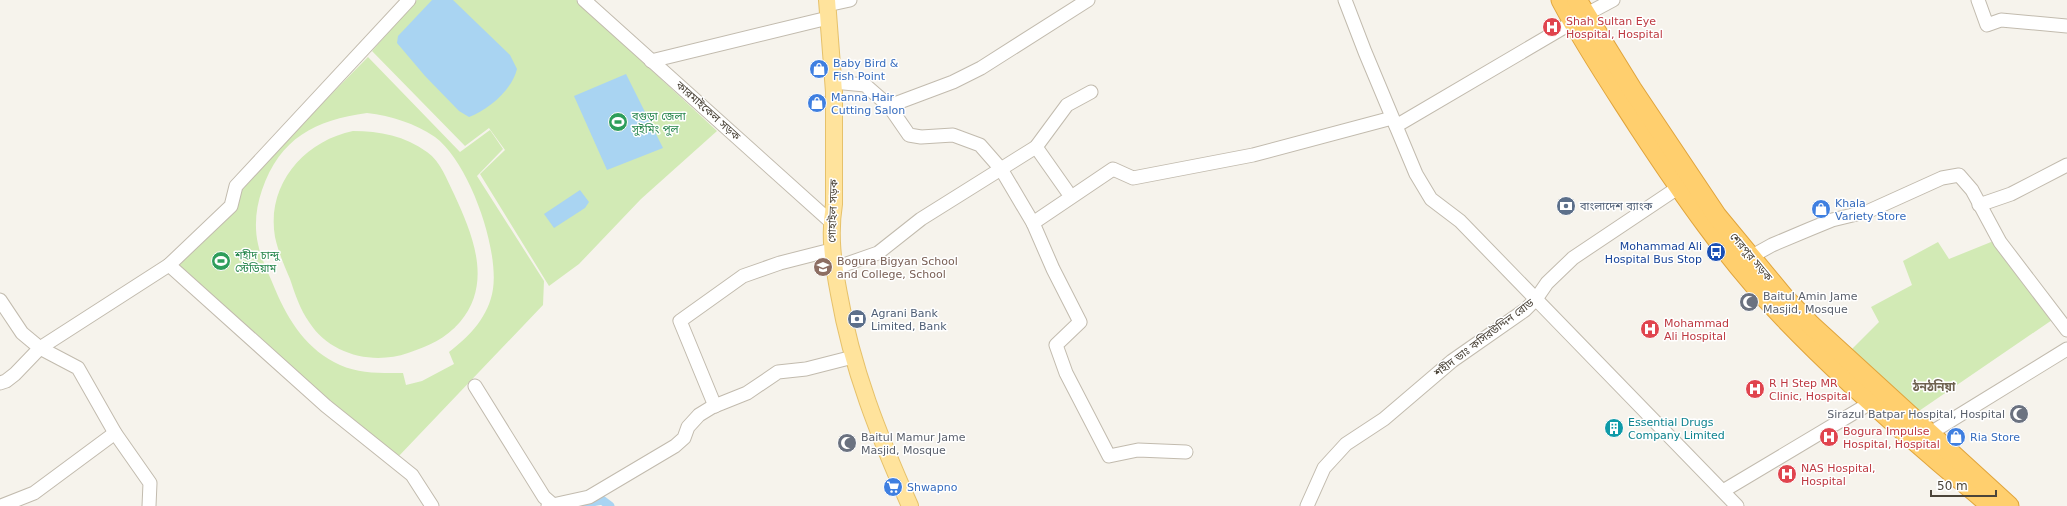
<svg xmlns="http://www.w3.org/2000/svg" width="2067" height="506" viewBox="0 0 2067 506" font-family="'DejaVu Sans','Noto Sans Bengali',sans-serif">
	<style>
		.green { fill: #d2eab5; fill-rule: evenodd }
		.water { fill: #a9d4f2 }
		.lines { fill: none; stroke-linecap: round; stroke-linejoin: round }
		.canal { stroke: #a9d4f2; stroke-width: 9 }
		.minor-casing { stroke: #c2bbae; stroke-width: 15 }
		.major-casing { stroke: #e6c16a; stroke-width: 18 }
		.highway-casing { stroke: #e0a43c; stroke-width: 21 }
		.minor { stroke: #fff; stroke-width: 13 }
		.major { stroke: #ffe39c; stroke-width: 16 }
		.highway { stroke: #ffcf6e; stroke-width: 19 }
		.labels { text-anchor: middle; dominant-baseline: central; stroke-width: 3; stroke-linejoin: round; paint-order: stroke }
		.health-label { font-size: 11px; fill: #be3a42; stroke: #fff; text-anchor: start }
		.shop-label { font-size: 11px; fill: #366cbe; stroke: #fff; text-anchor: start }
		.street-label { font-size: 11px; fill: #4b4439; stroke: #fff }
		.leisure-label { font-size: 11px; fill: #27864d; stroke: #fff; text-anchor: start }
		.service-label { font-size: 11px; fill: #4e5e75; stroke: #fff; text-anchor: start }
		.transit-label { font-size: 11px; fill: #164399; stroke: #fff; text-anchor: end }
		.education-label { font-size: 11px; fill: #785e54; stroke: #fff; text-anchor: start }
		.worship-label { font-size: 11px; fill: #5b616d; stroke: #fff; text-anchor: start }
		.culture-label { font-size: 11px; fill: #0d838f; stroke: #fff; text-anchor: start }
		.neighbourhood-label { font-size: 12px; font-weight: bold; fill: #6e6250; stroke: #fff }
	</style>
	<rect width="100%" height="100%" fill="#f6f3ec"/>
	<!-- green -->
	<g class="green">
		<path d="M 417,0 L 576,0 L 717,131 L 641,199 L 579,264 L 549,286 L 480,174 L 505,150 L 489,128 L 465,146 L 372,51 Z"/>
		<path d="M 368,57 L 460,152 L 490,130 L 503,149 L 477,176 L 544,281 L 543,305 L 397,458 L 173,266 L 297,129 ZM 367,113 C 392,116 414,123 435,137 C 469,162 499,248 493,289 C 489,316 470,336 449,352 L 454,364 L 422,381 L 406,385 L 403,373 C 381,373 360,374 340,365 C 307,350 289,322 275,289 C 269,274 261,259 258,244 C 254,226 256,207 262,190 C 280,138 315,120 367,113 Z"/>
		<path d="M 353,131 C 380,131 405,136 427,152 C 441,162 447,180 454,194 C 473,235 493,283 460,322 C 445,339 429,346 408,353 C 373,365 330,355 309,322 C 300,309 295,294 290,279 C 284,265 278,251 275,237 C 266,185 304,141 353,131 Z"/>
		<path d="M 1996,240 L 2055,318 L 1916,413 L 1849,352 L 1879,322 L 1871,307 L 1912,285 L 1903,261 L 1938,242 L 1949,259 Z"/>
	</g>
	<!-- water -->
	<g class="water">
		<path d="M 432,0 L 453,0 L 510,55 L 517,69 C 512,90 488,110 469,117 L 459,111 L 425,76 L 397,43 L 398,36 Z"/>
		<path d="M 626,74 L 663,148 L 607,170 L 574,96 Z"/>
		<path d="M 580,190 L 589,202 L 585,208 L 554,228 L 544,214 Z"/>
	</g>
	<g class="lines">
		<!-- canal -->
		<path class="canal" d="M 582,504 L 602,500 L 610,506"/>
		<defs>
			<g id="minor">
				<path d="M 584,0 L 831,222"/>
				<path d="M 1345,0 L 1365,52 L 1416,174 L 1431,199 L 1460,221 L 1737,506"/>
				<path d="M 1978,0 L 1987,25 L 2001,20 L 2067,26"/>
				<path d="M 827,5 L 850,0"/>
				<path d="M 1585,15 L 1613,0"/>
				<path d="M 651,61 L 828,18"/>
				<path d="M 833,82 L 865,85 L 889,106 L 953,82 L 981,68 L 1088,0"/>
				<path d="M 889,106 L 909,135 L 921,137 L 953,135 L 980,145 L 1001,169 L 1033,223 L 1053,269 L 1080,322 L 1056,345 L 1066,373 L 1109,456 L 1138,450 L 1186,452"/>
				<path d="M 1396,126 L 1573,22"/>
				<path d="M 1036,147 L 1067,191"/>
				<path d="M 1979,205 L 2011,194 L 2067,165"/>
				<path d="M 1033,223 L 1113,169 L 1133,178 L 1253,155 L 1392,118"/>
				<path d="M 1745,260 L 1772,245 L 1810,229 L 1832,220 L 1869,211 L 1942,178 L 1959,175 L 1972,190 L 2000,242 L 2067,330"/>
				<path d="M 169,265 L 326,406 L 412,475 L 432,506"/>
				<path d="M 835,268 L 878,253 L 921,219 L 1036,147 L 1067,105 L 1091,92"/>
				<path d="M 0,300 L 22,333 L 40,348 L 78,368 L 115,433 L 150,483 L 149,506"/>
				<path d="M 0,383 L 6,381 L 15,374 L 40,348 L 169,265 L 231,206 L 236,186 L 409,0"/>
				<path d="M 475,386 L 544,497 L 552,504"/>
				<path d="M 715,406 L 680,321 L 743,276 L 780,263 L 831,250"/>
				<path d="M 1924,437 L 2067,349"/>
				<path d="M 1723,491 L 1872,402"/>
				<path d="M 1,506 L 34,493 L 115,433"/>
				<path d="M 548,506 L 589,497 L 675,446 L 684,438 L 688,427 L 699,415 L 712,407 L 747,393 L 778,372 L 806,369 L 853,357"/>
				<path d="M 1307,506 L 1324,468 L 1346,444 L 1384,419 L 1452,361 L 1525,310 L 1536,299 L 1547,283 L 1573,258 L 1679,187"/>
			</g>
			<path id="major" d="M 827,0 L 834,92 L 834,204 C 829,235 833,263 839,294 C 852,369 879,436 910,506"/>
			<g id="highway">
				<path d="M 1561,0 C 1584,44 1611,84 1638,126 C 1682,193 1728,260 1784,318 C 1830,366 1881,412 1931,455 C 1950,472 1971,488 1990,505"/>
				<path d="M 1577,0 L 1632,89 L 1717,216 L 1784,297 L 1811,325 L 2009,506"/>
			</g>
		</defs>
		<!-- minor casing -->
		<use href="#minor" class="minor-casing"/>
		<!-- major casing -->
		<use href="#major" class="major-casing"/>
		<!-- highway casing -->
		<use href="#highway" class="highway-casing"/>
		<!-- minor -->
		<use href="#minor" class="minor"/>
		<!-- major -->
		<use href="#major" class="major"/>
		<!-- highway -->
		<use href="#highway" class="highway"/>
	</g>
	<!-- icons -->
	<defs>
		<symbol id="hospital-disc" viewBox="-11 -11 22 22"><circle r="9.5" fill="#e0444e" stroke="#fff"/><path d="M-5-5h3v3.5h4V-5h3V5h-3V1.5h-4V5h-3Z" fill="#fff"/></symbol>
		<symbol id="shop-disc" viewBox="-11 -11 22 22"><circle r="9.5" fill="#3f7fe0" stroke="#fff"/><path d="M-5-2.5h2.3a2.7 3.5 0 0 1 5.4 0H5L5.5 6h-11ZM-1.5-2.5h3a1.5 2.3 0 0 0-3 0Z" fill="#fff"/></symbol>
		<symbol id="stadium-disc" viewBox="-11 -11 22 22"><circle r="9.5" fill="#2e9e5b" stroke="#fff"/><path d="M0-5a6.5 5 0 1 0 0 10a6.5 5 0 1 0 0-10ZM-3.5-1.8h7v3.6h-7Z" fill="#fff"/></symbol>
		<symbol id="bank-disc" viewBox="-11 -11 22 22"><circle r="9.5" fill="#5c6f8a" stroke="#fff"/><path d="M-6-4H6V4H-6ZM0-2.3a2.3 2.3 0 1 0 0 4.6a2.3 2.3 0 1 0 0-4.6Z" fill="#fff"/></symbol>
		<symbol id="bus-disc" viewBox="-11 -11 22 22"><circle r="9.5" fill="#1a4fb4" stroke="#fff"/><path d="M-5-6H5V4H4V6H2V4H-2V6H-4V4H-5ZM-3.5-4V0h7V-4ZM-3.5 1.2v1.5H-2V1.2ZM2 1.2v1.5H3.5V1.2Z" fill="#fff"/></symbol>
		<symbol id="school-disc" viewBox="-11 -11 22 22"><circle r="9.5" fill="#8d6e63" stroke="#fff"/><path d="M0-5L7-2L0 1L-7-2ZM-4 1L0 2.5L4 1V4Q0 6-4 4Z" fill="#fff"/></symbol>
		<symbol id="mosque-disc" viewBox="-11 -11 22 22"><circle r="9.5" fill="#6b7280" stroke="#fff"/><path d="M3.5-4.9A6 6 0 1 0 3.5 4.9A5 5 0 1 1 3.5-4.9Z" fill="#fff"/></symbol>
		<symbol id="building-disc" viewBox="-11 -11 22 22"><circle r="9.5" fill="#0f9aa8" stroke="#fff"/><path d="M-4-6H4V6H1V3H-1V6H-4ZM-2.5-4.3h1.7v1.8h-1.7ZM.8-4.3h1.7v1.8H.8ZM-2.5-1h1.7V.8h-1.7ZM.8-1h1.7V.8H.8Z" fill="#fff"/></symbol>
		<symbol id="supermarket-disc" viewBox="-11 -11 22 22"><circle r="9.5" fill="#3f7fe0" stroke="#fff"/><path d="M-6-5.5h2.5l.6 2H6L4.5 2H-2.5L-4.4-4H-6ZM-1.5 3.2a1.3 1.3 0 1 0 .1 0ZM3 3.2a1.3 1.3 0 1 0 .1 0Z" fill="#fff"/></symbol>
	</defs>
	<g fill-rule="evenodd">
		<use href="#hospital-disc" x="1541" y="16" width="22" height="22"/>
		<use href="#shop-disc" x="808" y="58" width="22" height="22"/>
		<use href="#shop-disc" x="806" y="92" width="22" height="22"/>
		<use href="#stadium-disc" x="607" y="111" width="22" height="22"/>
		<use href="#bank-disc" x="1555" y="195" width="22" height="22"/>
		<use href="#shop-disc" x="1810" y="198" width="22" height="22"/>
		<use href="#bus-disc" x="1705" y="241" width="22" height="22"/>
		<use href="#stadium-disc" x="210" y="250" width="22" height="22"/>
		<use href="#school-disc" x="812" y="256" width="22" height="22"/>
		<use href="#mosque-disc" x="1738" y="291" width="22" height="22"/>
		<use href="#bank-disc" x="846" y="308" width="22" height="22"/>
		<use href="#hospital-disc" x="1639" y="318" width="22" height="22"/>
		<use href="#hospital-disc" x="1744" y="378" width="22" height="22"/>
		<use href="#mosque-disc" x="2008" y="403" width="22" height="22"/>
		<use href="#building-disc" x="1603" y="417" width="22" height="22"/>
		<use href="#hospital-disc" x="1818" y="426" width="22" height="22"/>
		<use href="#shop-disc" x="1945" y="426" width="22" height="22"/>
		<use href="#mosque-disc" x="836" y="432" width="22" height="22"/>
		<use href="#hospital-disc" x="1776" y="463" width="22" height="22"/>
		<use href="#supermarket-disc" x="882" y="476" width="22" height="22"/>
	</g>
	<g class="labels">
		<!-- health labels -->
		<g class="health-label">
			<text x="1566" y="21">Shah Sultan Eye<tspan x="1566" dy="13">Hospital, Hospital</tspan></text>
			<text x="1664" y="323">Mohammad<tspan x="1664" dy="13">Ali Hospital</tspan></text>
			<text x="1769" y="383">R H Step MR<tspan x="1769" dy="13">Clinic, Hospital</tspan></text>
			<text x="1843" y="431">Bogura Impulse<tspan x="1843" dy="13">Hospital, Hospital</tspan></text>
			<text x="1801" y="468">NAS Hospital,<tspan x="1801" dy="13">Hospital</tspan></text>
		</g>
		<!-- shop labels -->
		<g class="shop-label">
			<text x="833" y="63">Baby Bird &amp;<tspan x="833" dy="13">Fish Point</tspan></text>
			<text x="831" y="97">Manna Hair<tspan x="831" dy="13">Cutting Salon</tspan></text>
			<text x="1835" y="203">Khala<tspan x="1835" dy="13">Variety Store</tspan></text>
			<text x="1970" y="437">Ria Store</text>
			<text x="907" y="487">Shwapno</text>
		</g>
		<!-- street labels -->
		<g class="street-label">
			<text transform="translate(708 111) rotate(42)">কারমাইকেল সড়ক</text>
			<text transform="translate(833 211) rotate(-88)">গোহাইল সড়ক</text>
			<text transform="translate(1751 257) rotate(50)">শেরপুর সড়ক</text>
			<text transform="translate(1484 338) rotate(-37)">শহীদ ডাঃ কসিরউদ্দিন রোড</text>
		</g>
		<!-- leisure labels -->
		<g class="leisure-label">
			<text x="632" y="116">বগুড়া জেলা<tspan x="632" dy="13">সুইমিং পুল</tspan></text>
			<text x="235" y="255">শহীদ চান্দু<tspan x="235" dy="13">স্টেডিয়াম</tspan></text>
		</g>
		<!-- service labels -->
		<g class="service-label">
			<text x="1580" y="206">বাংলাদেশ ব্যাংক</text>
			<text x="871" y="313">Agrani Bank<tspan x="871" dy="13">Limited, Bank</tspan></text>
		</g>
		<!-- transit labels -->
		<g class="transit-label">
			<text x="1702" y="246">Mohammad Ali<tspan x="1702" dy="13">Hospital Bus Stop</tspan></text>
		</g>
		<!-- education labels -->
		<g class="education-label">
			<text x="837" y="261">Bogura Bigyan School<tspan x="837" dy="13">and College, School</tspan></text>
		</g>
		<!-- worship labels -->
		<g class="worship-label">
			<text x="1763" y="296">Baitul Amin Jame<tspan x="1763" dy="13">Masjid, Mosque</tspan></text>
			<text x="2005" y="414" text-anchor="end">Sirazul Batpar Hospital, Hospital</text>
			<text x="861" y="437">Baitul Mamur Jame<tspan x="861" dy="13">Masjid, Mosque</tspan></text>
		</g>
		<!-- culture labels -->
		<g class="culture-label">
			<text x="1628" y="422">Essential Drugs<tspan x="1628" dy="13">Company Limited</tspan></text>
		</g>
		<!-- neighbourhood labels -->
		<g class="neighbourhood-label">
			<text x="1934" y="387">ঠনঠনিয়া</text>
		</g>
	</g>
	<!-- scale -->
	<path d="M1931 490v6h65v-6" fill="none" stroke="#4b4439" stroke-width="2"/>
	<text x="1937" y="490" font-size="12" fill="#4b4439" stroke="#ffffff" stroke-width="3" paint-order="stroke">50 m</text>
</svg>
